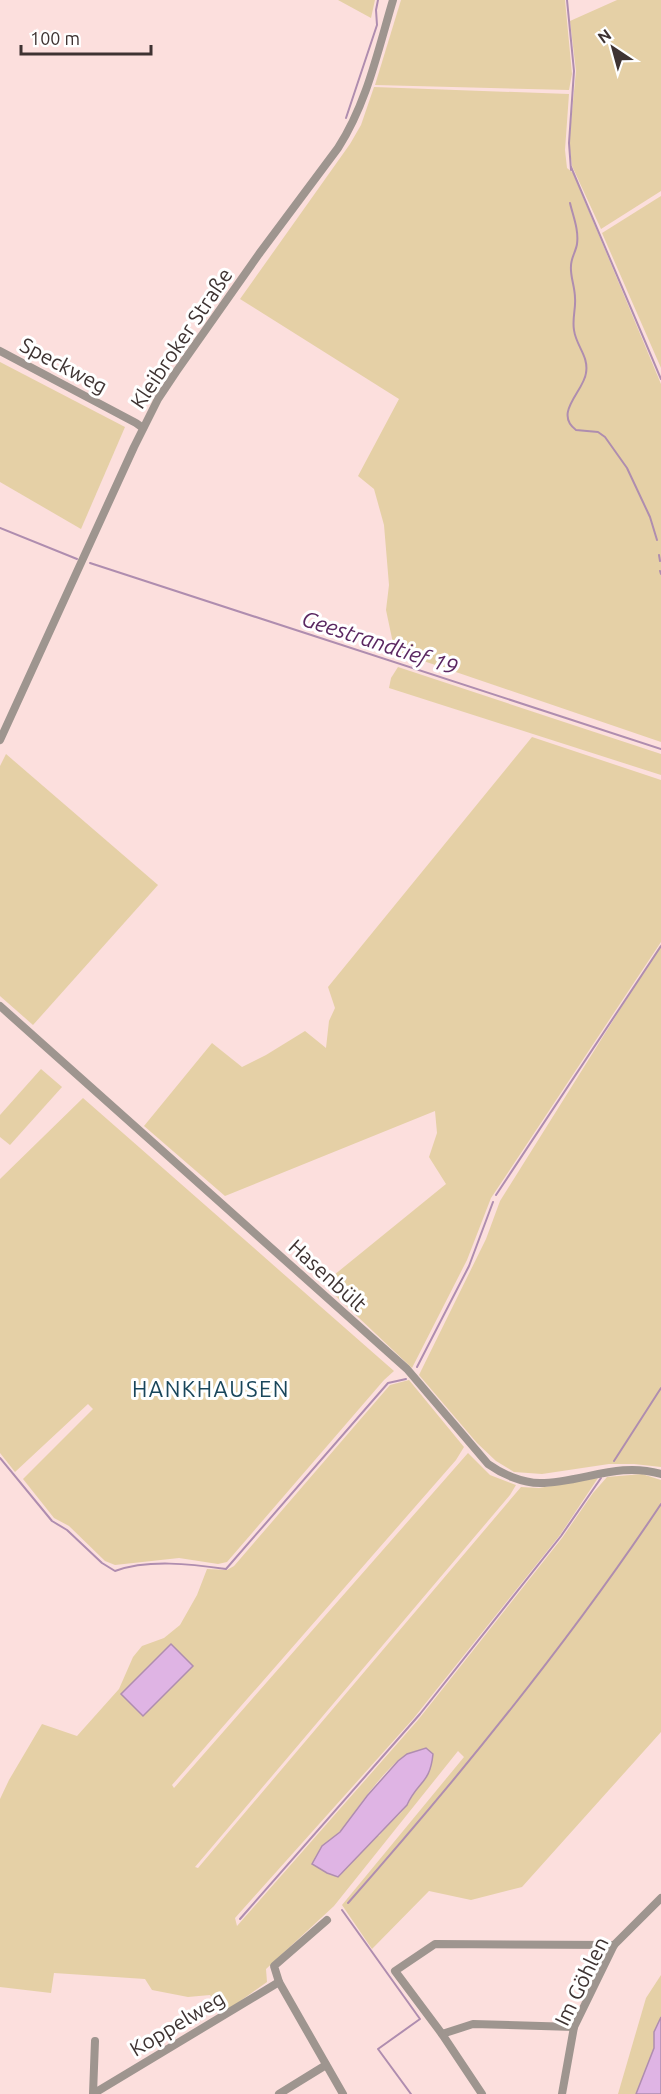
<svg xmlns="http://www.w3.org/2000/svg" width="661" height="2094" viewBox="0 0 661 2094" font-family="Ubuntu,sans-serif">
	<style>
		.green { fill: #e5d0a6; fill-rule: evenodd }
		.water { fill: #dfb4e4; stroke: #af8daf; stroke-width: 1.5 }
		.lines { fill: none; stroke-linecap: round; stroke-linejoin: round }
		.stream { stroke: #af8daf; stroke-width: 2 }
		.minor { stroke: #9e958f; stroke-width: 8 }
		.labels { text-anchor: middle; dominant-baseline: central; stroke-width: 6; stroke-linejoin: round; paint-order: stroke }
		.street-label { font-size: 21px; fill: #3e3332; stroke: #fff }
		.water-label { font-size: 22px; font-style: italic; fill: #5a2761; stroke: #fff }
		.neighbourhood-label { font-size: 22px; letter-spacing: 1.5px; fill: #19465b; stroke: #fff }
	</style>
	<rect width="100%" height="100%" fill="#fcdfdd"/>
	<!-- green -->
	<g class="green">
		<path d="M 338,0 L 375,0 L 371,18 Z"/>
		<path d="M 401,0 L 565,0 L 572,74 L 569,90 L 375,85 Z"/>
		<path d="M 617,0 L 661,0 L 661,191 L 601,229 L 572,166 L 569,143 L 576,71 L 570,21 Z"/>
		<path d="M 374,87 L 569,94 L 565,150 L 567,168 L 573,173 L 661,384 L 661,742 L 403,654 L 394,648 L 386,610 L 389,585 L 384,525 L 374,489 L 358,476 L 399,399 L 240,299 L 350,144 L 361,125 Z"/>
		<path d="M 661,196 L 661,368 L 602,233 Z"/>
		<path d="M 0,362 L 125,427 L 81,529 L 0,482 Z"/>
		<path d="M 398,667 L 661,754 L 661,775 L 389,688 L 391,678 Z"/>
		<path d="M 532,737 L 661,780 L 661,942 L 491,1198 L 467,1260 L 412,1368 L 323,1284 L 446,1184 L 429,1157 L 437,1133 L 435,1111 L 225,1196 L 144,1126 L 212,1043 L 242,1067 L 266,1055 L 305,1031 L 326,1048 L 329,1021 L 335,1008 L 328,987 Z"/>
		<path d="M 6,754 L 158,885 L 33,1025 L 0,996 L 0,766 Z"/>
		<path d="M 661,944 L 661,1467 L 634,1464 L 609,1464 L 542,1474 L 514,1472 L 496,1461 L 477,1443 L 419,1375 L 486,1239 L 500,1201 Z"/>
		<path d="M 41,1069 L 62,1087 L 10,1145 L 0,1137 L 0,1115 Z"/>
		<path d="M 83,1098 L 394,1371 L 384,1380 L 227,1562 L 218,1564 L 179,1558 L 115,1565 L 105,1561 L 69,1526 L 54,1518 L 23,1479 L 93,1409 L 88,1404 L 15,1472 L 0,1453 L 0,1179 Z"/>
		<path d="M 409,1380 L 464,1447 L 456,1460 L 172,1785 L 174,1788 L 468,1453 L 490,1475 L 516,1485 L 510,1495 L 195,1867 L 198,1868 L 521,1487 L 539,1488 L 598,1478 L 560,1535 L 413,1719 L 235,1918 L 237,1926 L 418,1720 L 562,1538 L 593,1493 L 607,1477 L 642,1474 L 661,1480 L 661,1732 L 522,1887 L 471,1900 L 429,1891 L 372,1949 L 342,1905 L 464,1757 L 458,1751 L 334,1906 L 266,1969 L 267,1982 L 222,2014 L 210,1995 L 188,1997 L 152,1990 L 145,1979 L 54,1973 L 51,1993 L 0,1987 L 0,1799 L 9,1780 L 42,1724 L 77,1736 L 119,1689 L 133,1657 L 142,1646 L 164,1638 L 180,1625 L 197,1595 L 207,1569 L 227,1570 L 234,1566 L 390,1385 ZM 426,1748 C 421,1767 418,1787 408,1804 C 400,1816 387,1824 379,1836 L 329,1840 C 343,1831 345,1825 354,1813 C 364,1798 393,1760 408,1754 C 414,1751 421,1750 426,1748 Z"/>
		<path d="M 661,1975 L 661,2017 L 654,2032 L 654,2048 L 636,2094 L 618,2094 L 646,1998 Z"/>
	</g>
	<!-- water -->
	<g class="water">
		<path d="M 171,1644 L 193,1666 L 143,1716 L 121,1694 Z"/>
		<path d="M 426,1748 L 433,1754 C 430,1784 418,1781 407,1805 L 338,1877 L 327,1873 L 312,1864 L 322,1846 L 340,1832 L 367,1796 L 398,1761 L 407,1754 Z"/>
		<path d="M 661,2017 L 661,2094 L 636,2094 L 654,2048 L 654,2032 Z"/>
	</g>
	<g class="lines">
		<!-- stream -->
		<g class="stream">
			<path d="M 567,0 L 574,71 L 569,143 L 571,170"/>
			<path d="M 346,118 L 377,25 L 376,10 L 378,0"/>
			<path d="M 571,167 L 661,379"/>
			<path d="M 570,203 C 573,216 579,230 577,244 C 576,251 571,258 571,266 C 570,276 575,287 575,298 C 576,308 572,319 574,330 C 576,346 589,356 586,373 C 584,391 553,413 576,430 L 598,432 L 605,437 L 627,468 L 650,517 L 657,540"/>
			<path d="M 0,528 L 77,559"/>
			<path d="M 659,555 L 660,561"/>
			<path d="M 90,563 L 661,749"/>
			<path d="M 660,571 L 661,574"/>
			<path d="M 496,1195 L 661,946"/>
			<path d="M 417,1367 L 469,1266 L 493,1202"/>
			<path d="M 0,1458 L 52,1521 L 67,1530 L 102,1563 L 115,1571 C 148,1559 191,1564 226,1569 L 388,1383 L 406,1379"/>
			<path d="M 614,1461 L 661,1388"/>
			<path d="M 348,1903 C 460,1776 567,1645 661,1504"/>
			<path d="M 342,1910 L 420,2019 L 378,2049 L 411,2094"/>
			<path d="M 240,1919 L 420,1714 L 561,1536 L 601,1478"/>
		</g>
		<!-- minor -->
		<g class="minor">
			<path d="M 0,351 L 136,423 L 143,428"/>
			<path d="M 0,740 L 134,447 L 158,399 L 176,372 L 259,254 L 338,148 C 367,103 378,50 393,0"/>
			<path d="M 0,1006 L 407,1369 L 488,1464 C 502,1474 522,1483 540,1483 C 582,1483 618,1461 661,1474"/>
			<path d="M 279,1982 L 274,1966 L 327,1920"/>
			<path d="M 442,2034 L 473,2024 L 574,2027"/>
			<path d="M 95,2041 L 93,2094 L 279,1982 L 343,2094"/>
			<path d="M 279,2094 L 326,2065"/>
			<path d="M 482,2094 L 442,2034 L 395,1971 L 435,1944 L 614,1945"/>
			<path d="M 562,2094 L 574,2027 L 614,1945 L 661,1898"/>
		</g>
	</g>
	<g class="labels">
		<!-- street labels -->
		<g class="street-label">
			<text transform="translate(181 338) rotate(-56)">Kleibroker Straße</text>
			<text transform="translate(64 365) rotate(28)">Speckweg</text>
			<text transform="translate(328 1275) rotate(42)">Hasenbült</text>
			<text transform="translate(581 1981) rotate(-64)">Im Göhlen</text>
			<text transform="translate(177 2023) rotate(-31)">Koppelweg</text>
		</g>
		<!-- water labels -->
		<g class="water-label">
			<text transform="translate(380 642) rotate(18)">Geestrandtief 19</text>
		</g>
		<!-- neighbourhood labels -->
		<g class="neighbourhood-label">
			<text x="211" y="1388">HANKHAUSEN</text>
		</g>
	</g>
	<!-- north arrow -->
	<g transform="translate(613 48) rotate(324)" stroke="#ffffff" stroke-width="4.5" paint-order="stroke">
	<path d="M0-4.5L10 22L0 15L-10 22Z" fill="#3e3332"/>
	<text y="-9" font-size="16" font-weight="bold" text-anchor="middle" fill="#3e3332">N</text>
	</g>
	<!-- scale -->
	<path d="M21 45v9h130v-9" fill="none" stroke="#3e3332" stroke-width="3"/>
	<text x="30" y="45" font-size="18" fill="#3e3332" stroke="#ffffff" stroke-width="4.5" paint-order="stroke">100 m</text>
</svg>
